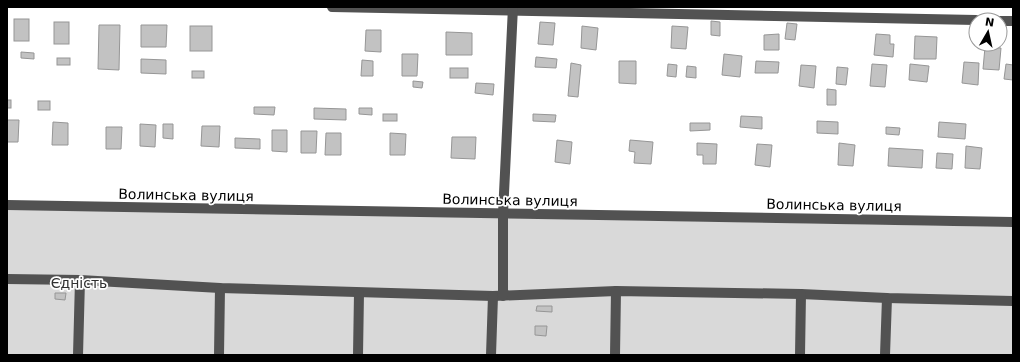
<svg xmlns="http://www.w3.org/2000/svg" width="1020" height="362" viewBox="0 0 1020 362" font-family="'DejaVu Sans',sans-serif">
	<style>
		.green { fill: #d9d9d9 }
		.building { fill: #c2c2c2; stroke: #969696 }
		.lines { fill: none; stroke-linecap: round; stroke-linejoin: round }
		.minor { stroke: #525252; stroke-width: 10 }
		.labels { text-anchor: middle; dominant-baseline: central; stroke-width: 3.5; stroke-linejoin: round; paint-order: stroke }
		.street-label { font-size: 14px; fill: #000; stroke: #fff }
		.park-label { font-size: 14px; fill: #303030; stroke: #fff }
	</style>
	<rect width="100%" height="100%" fill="#fff"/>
	<!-- green -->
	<path class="green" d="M 7,209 L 1013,227 L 1013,355 L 7,355 Z"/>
	<!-- building -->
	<g class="building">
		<rect x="14" y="19" width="15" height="22"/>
		<path d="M 711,21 L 720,22 L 720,36 L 711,35 Z"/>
		<rect x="54" y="22" width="15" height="22"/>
		<path d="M 540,22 L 555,23 L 553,45 L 538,44 Z"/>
		<path d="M 787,23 L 797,24 L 795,40 L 785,39 Z"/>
		<path d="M 99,25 L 120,25 L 119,70 L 98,69 Z"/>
		<path d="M 141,25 L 167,25 L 166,47 L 141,47 Z"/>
		<rect x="190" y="26" width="22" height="25"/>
		<path d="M 582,26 L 598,28 L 596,50 L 581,48 Z"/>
		<path d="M 672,26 L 688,27 L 686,49 L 671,48 Z"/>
		<path d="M 366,30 L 381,30 L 381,52 L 365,51 Z"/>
		<path d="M 446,32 L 472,33 L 472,55 L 446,55 Z"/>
		<path d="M 779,34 L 779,50 L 764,50 L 764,35 Z"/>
		<path d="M 876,34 L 890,35 L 890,44 L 894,44 L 893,57 L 874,55 Z"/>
		<path d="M 915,36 L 937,37 L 936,59 L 914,59 Z"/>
		<path d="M 985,47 L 1001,48 L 999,70 L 983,69 Z"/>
		<path d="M 21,52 L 34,53 L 34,59 L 21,58 Z"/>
		<path d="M 402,54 L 418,54 L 417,76 L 402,76 Z"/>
		<path d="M 724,54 L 742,56 L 740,77 L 722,75 Z"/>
		<path d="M 536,57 L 557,59 L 556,68 L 535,67 Z"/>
		<rect x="57" y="58" width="13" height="7"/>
		<path d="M 141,59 L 166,60 L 166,74 L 141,73 Z"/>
		<path d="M 362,60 L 373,61 L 373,76 L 361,76 Z"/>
		<path d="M 619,61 L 636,61 L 636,84 L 619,83 Z"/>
		<path d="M 756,61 L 779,62 L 778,73 L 755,73 Z"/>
		<path d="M 964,62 L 979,63 L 978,85 L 962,83 Z"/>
		<path d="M 571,63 L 581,65 L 578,97 L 568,96 Z"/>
		<path d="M 668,64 L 677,65 L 676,77 L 667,76 Z"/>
		<path d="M 872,64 L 887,65 L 885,87 L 870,86 Z"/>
		<path d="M 910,64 L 929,66 L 927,82 L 909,80 Z"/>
		<path d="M 1006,64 L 1013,65 L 1013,80 L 1004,79 Z"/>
		<path d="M 801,65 L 816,66 L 814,88 L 799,86 Z"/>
		<path d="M 687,66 L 696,67 L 696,78 L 686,77 Z"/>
		<path d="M 837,67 L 848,68 L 846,85 L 836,84 Z"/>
		<rect x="450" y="68" width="18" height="10"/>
		<rect x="192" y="71" width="12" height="7"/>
		<path d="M 413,81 L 423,82 L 422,88 L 413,87 Z"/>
		<path d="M 476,83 L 494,84 L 493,95 L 475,93 Z"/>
		<path d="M 827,89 L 836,90 L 836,105 L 827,105 Z"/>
		<rect x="7" y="100" width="4" height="8"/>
		<rect x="38" y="101" width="12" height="9"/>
		<path d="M 254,107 L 275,107 L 274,115 L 254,114 Z"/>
		<path d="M 314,108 L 346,109 L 346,120 L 314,119 Z"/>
		<path d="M 359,108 L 372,108 L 372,115 L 359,114 Z"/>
		<rect x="383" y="114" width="14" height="7"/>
		<path d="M 533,114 L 556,115 L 555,122 L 533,121 Z"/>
		<path d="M 741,116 L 762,117 L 762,129 L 740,127 Z"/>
		<path d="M 7,120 L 19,120 L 18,142 L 7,142 Z"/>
		<path d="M 817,121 L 838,122 L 838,134 L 817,133 Z"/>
		<path d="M 53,122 L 68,123 L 68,145 L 52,145 Z"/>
		<path d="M 939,122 L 966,124 L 965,139 L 938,137 Z"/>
		<path d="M 690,123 L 710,123 L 710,130 L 690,131 Z"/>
		<path d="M 140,124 L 156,125 L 155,147 L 140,146 Z"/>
		<path d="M 163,124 L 173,124 L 173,139 L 163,138 Z"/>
		<path d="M 202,126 L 220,126 L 219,147 L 201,146 Z"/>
		<path d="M 106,127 L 122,127 L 121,149 L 106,149 Z"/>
		<path d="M 886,127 L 900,128 L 899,135 L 886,134 Z"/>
		<path d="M 272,130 L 287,130 L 287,152 L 272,151 Z"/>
		<path d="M 301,131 L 317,131 L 316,153 L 301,153 Z"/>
		<path d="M 326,133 L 341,133 L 341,155 L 325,155 Z"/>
		<path d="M 390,133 L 406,134 L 405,155 L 390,155 Z"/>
		<path d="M 452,137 L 476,137 L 475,159 L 451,158 Z"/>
		<path d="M 235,138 L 260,139 L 260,149 L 235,148 Z"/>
		<path d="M 557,140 L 572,142 L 570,164 L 555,162 Z"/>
		<path d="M 630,140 L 653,142 L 651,164 L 634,163 L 635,152 L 629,151 Z"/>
		<path d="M 697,143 L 717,144 L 716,164 L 703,164 L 703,155 L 697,155 Z"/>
		<path d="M 839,143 L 855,145 L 853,166 L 838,165 Z"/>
		<path d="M 757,144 L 772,145 L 770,167 L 755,165 Z"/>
		<path d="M 966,146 L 982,148 L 980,169 L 965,168 Z"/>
		<path d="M 889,148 L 923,150 L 922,168 L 888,166 Z"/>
		<path d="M 937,153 L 953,154 L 952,169 L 936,168 Z"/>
		<path d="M 55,293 L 66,293 L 65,300 L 55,299 Z"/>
		<path d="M 537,306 L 552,306 L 552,312 L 536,311 Z"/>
		<path d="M 535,326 L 547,326 L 546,336 L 535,335 Z"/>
	</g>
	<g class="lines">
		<!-- minor -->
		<g class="minor">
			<path d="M 332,7 L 976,20"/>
			<path d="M 1000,21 L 1013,21"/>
			<path d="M 7,205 L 1013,222"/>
			<path d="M 7,279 L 80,280 L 220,288 L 493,296 L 616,291 L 801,294 L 887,298 L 1013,301"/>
			<path d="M 503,296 L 503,214 L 513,7"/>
			<path d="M 78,355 L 80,280"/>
			<path d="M 219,355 L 220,288"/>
			<path d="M 358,355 L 359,293"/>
			<path d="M 491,355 L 493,296"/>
			<path d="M 615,355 L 616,291"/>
			<path d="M 800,355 L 801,294"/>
			<path d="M 885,355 L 887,298"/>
		</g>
	</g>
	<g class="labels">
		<!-- street labels -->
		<g class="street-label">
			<text transform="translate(186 195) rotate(1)">Волинська вулиця</text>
			<text transform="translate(510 200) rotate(1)">Волинська вулиця</text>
			<text transform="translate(834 205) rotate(1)">Волинська вулиця</text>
		</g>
		<!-- park labels -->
		<g class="park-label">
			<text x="79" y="283">Єдність</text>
		</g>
	</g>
	<!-- border -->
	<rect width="1020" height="362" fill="none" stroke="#000000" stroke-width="16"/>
	<!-- north arrow -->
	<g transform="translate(988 32) rotate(9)"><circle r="19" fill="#ffffff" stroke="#999999"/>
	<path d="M0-3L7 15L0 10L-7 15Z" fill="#000000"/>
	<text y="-6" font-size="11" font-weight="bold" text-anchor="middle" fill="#000000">N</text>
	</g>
</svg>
